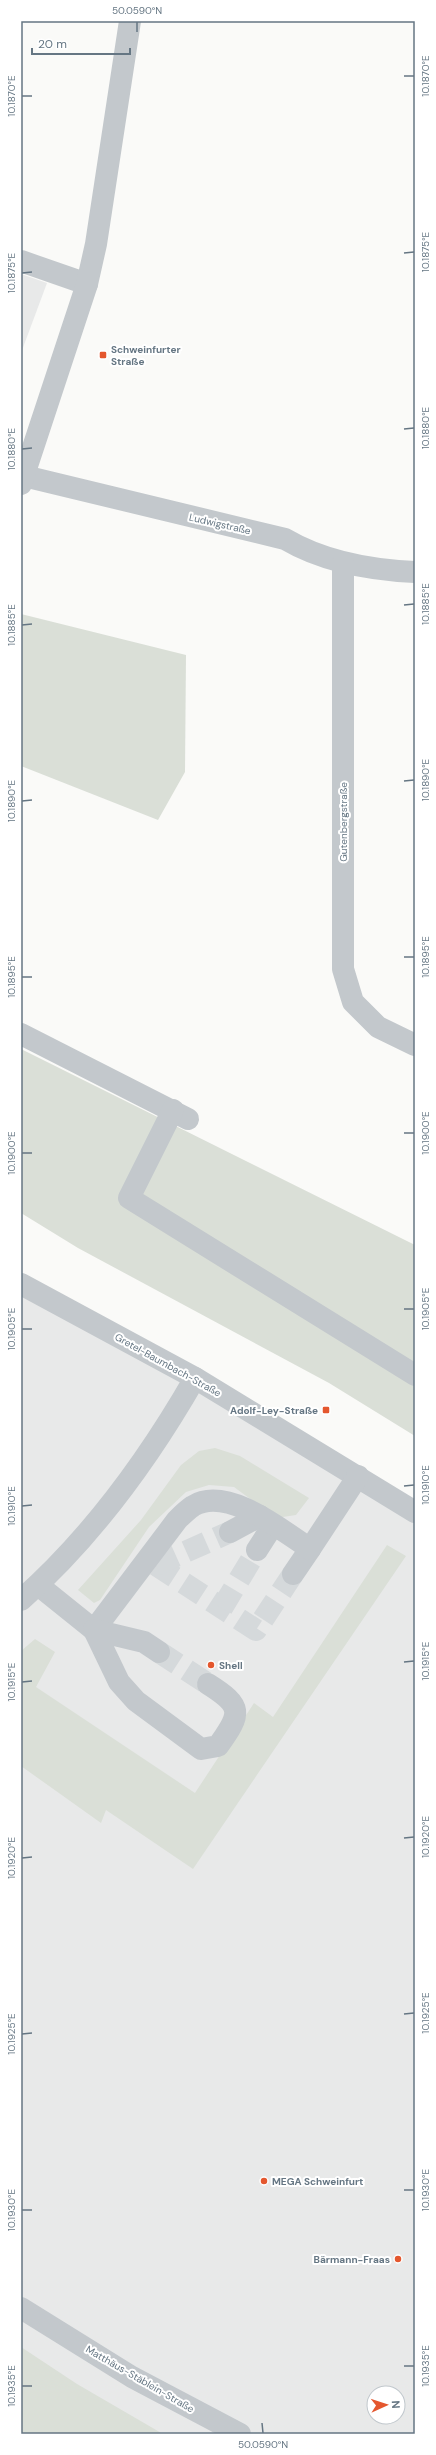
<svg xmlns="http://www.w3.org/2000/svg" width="436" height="2455" viewBox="0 0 436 2455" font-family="'DM Sans',sans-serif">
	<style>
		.built { fill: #e8e9e9; fill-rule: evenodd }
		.green { fill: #dadfd7 }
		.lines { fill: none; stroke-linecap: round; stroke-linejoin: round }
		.minor-tunnel { stroke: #d5d9db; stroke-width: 22; stroke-dasharray: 22 11; stroke-linecap: butt }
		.minor { stroke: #c3c8cc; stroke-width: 22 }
		.ticks { fill: none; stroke: #657683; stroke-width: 1.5 }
		.poi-dot { fill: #e4572e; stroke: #fff; stroke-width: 1.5 }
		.labels { text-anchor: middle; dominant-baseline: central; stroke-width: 4; stroke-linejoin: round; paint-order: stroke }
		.poi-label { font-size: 10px; font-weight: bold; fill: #657683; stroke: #fff; text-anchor: start }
		.street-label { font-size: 10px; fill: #657683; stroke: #fff }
		.neatline { fill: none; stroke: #657683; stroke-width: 1.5 }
		.ticks-label { font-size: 10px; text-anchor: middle; fill: #657683 }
	</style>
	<rect width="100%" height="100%" fill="#fafaf8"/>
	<!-- built -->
	<g class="built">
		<path d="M 21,274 L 47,283 L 21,353 Z"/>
		<path d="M 21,1287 L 415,1514 L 415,2434 L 21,2434 ZM 374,2393 L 398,2393 L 398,2417 L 374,2417 Z"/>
	</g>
	<!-- green -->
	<g class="green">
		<path d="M 21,614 L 186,655 L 185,772 L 158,820 L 21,766 Z"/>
		<path d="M 21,1049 L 415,1245 L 415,1436 L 329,1383 L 78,1248 L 21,1213 Z"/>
		<path d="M 215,1448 L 240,1456 L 309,1498 L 296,1515 L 276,1518 L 234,1487 L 209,1485 L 186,1492 L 149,1527 L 100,1600 L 94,1603 L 78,1590 L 141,1520 L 181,1465 L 199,1451 Z"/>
		<path d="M 387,1545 L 406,1556 L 193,1869 L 106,1810 L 101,1823 L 21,1766 L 21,1651 L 35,1639 L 55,1652 L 36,1687 L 195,1793 L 254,1703 L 273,1717 Z"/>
		<path d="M 21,2347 L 77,2384 L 163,2434 L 21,2434 Z"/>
	</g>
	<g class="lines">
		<!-- minor-tunnel -->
		<g class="minor-tunnel">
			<path d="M 156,1565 L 256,1630 L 293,1574"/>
			<path d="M 156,1565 L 230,1532"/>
			<path d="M 222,1608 L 257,1550"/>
			<path d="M 159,1652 L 208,1684"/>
		</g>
		<!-- minor -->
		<g class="minor">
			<path d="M 21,261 L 87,284"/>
			<path d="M 24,476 L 285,539 C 324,562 370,570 415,572"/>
			<path d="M 21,484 L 87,284 L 96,244 L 130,21"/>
			<path d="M 343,563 L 343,969 L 353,1002 L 378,1027 L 415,1045"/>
			<path d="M 21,1034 L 188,1119"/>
			<path d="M 173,1110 L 129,1198 L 415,1375"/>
			<path d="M 21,1284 L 195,1378 L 415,1512"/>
			<path d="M 230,1532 L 260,1516"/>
			<path d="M 257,1550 L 273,1525"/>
			<path d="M 293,1574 L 310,1549"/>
			<path d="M 38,1585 L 94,1630 L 177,1520 C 182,1515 187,1510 193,1506 C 227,1485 283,1531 310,1549 L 358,1476"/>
			<path d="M 21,1600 C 92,1537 148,1460 195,1378"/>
			<path d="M 159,1652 L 144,1642 L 94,1630 L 119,1682 L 136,1701 L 201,1749 L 218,1746 C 242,1713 243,1706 208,1684"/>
			<path d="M 21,2308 L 132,2377 L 240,2434"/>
		</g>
	</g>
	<!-- ticks -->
	<path class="ticks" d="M 137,22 L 137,32M 404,76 L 414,76M 22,96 L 32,96M 404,253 L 414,252M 22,273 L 32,272M 404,429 L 414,428M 22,449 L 32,448M 404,605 L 414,604M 22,625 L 32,624M 404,781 L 414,780M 22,801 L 32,800M 404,957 L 414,957M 22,977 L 32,977M 404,1133 L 414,1133M 22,1153 L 32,1153M 404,1309 L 414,1309M 22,1329 L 32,1329M 404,1486 L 414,1485M 22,1506 L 32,1505M 404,1662 L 414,1661M 22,1682 L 32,1681M 404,1838 L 414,1837M 22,1858 L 32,1857M 404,2014 L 414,2013M 22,2034 L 32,2033M 404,2190 L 414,2190M 22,2210 L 32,2210M 404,2366 L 414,2366M 22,2386 L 32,2386M 262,2423 L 263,2433"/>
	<!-- markers -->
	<g class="poi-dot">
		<rect x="99" y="351" width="8" height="8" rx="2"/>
		<rect x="322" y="1406" width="8" height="8" rx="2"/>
		<circle cx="211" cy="1665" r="4"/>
		<circle cx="264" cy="2181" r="4"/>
		<circle cx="398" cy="2259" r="4"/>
	</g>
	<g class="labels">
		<!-- poi labels -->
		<g class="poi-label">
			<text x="111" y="349">Schweinfurter<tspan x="111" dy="12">Straße</tspan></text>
			<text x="318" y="1410" text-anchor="end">Adolf-Ley-Straße</text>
			<text x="219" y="1665">Shell</text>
			<text x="272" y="2181">MEGA Schweinfurt</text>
			<text x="390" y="2259" text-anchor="end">Bärmann-Fraas</text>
		</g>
		<!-- street labels -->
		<g class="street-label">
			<text transform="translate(220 524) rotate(13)">Ludwigstraße</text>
			<text transform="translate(343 822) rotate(-90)">Gutenbergstraße</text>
			<text transform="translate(168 1365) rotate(29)">Gretel-Baumbach-Straße</text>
			<text transform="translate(140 2379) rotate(30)">Matthäus-Stäblein-Straße</text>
		</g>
	</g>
	<!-- border -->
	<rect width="436" height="2455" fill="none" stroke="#ffffff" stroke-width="44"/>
	<!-- north arrow -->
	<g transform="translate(386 2405) rotate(87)"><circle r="19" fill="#ffffff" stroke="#c1c8cd"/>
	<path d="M0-3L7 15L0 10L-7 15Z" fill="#e4572e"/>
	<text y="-6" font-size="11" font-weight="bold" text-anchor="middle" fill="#657683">N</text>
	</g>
	<!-- scale -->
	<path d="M32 48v6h98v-6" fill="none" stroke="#657683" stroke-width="2"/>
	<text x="38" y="48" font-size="12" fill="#657683" stroke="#ffffff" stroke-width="3" paint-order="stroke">20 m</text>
	<rect x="22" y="22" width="392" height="2411" class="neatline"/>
	<g class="ticks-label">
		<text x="137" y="14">50.0590°N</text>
		<text transform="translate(425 76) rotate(-90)" y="4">10.1870°E</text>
		<text transform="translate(11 96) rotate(-90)" y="4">10.1870°E</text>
		<text transform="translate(425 252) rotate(-90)" y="4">10.1875°E</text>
		<text transform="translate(11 273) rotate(-90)" y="4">10.1875°E</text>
		<text transform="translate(425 428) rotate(-90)" y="4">10.1880°E</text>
		<text transform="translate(11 449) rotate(-90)" y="4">10.1880°E</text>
		<text transform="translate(425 604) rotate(-90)" y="4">10.1885°E</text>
		<text transform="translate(11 625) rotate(-90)" y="4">10.1885°E</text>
		<text transform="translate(425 780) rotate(-90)" y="4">10.1890°E</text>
		<text transform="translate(11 801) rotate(-90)" y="4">10.1890°E</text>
		<text transform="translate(425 957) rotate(-90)" y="4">10.1895°E</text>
		<text transform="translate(11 977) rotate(-90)" y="4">10.1895°E</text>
		<text transform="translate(425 1133) rotate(-90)" y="4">10.1900°E</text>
		<text transform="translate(11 1153) rotate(-90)" y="4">10.1900°E</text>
		<text transform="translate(425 1309) rotate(-90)" y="4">10.1905°E</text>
		<text transform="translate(11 1329) rotate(-90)" y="4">10.1905°E</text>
		<text transform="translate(425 1485) rotate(-90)" y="4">10.1910°E</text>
		<text transform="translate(11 1506) rotate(-90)" y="4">10.1910°E</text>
		<text transform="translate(425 1661) rotate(-90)" y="4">10.1915°E</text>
		<text transform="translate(11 1682) rotate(-90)" y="4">10.1915°E</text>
		<text transform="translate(425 1837) rotate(-90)" y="4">10.1920°E</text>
		<text transform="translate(11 1858) rotate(-90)" y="4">10.1920°E</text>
		<text transform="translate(425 2013) rotate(-90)" y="4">10.1925°E</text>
		<text transform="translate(11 2034) rotate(-90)" y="4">10.1925°E</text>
		<text transform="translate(425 2190) rotate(-90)" y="4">10.1930°E</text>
		<text transform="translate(11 2210) rotate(-90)" y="4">10.1930°E</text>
		<text transform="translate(425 2366) rotate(-90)" y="4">10.1935°E</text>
		<text transform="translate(11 2386) rotate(-90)" y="4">10.1935°E</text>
		<text x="263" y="2448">50.0590°N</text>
	</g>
</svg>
